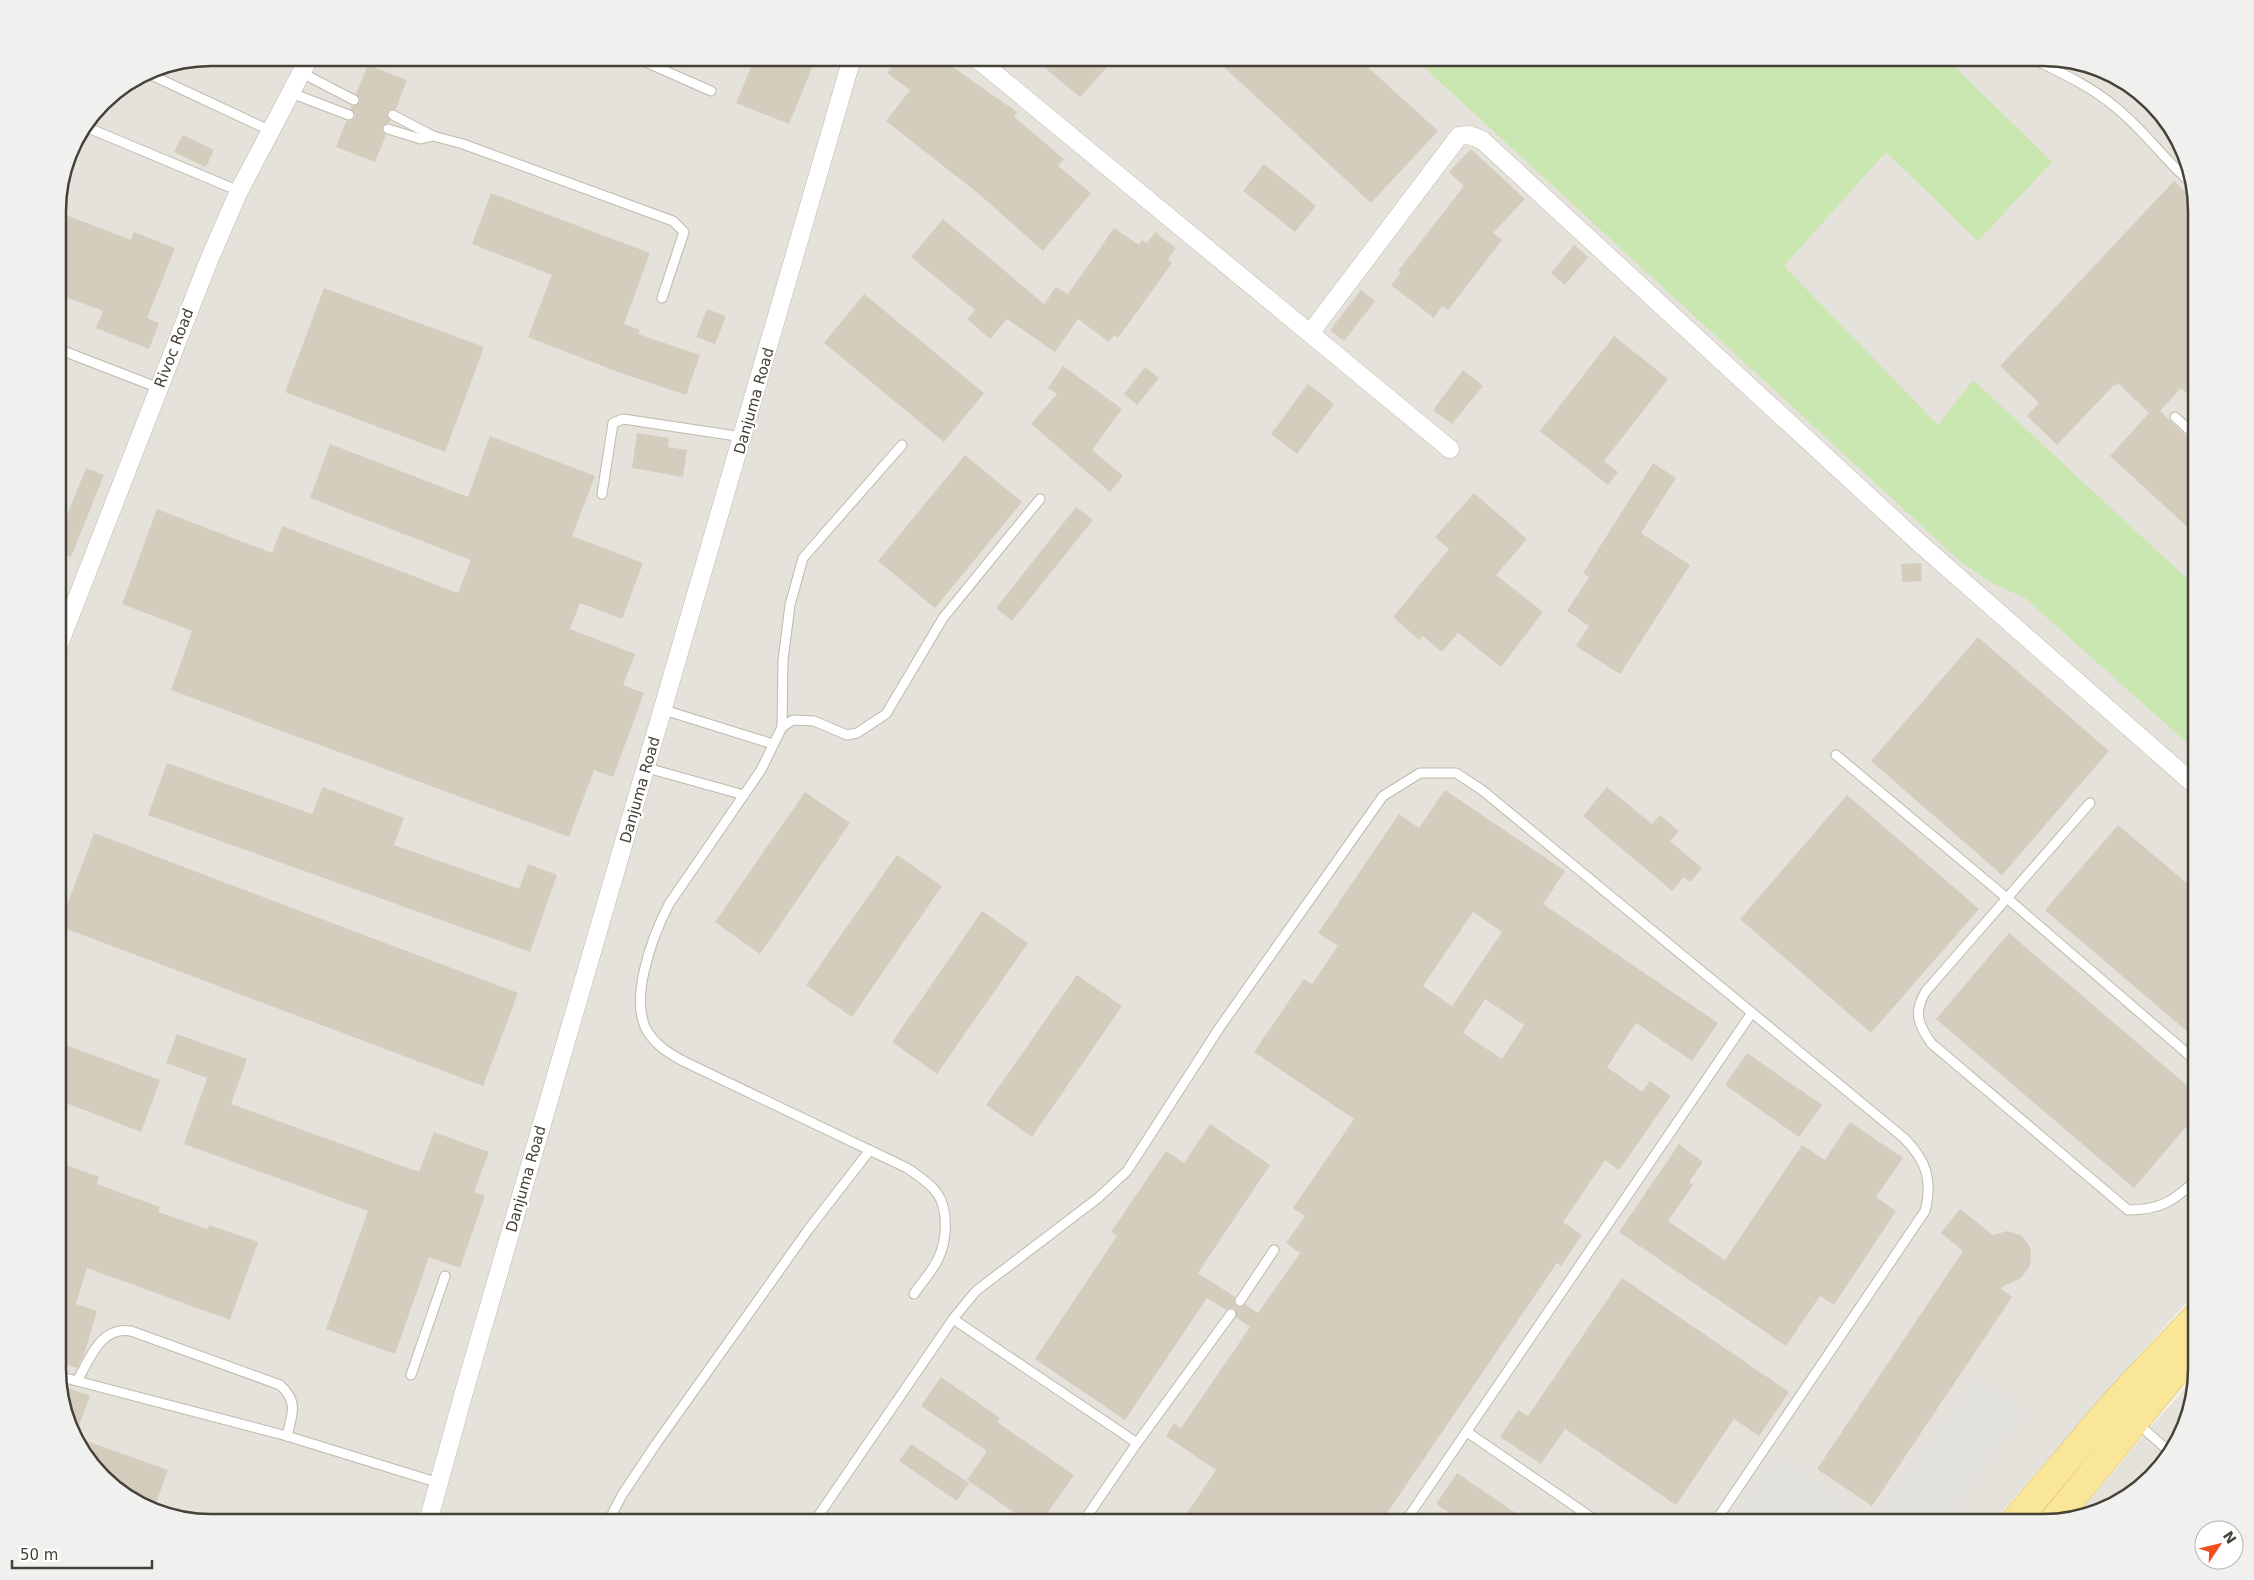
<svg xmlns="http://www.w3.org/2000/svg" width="2254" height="1580" viewBox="0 0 2254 1580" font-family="'DejaVu Sans',sans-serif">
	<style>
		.industrial { fill: #e5e2dc }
		.green { fill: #cae6b1 }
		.parking { fill: #e4e2df }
		.building { fill: #d4cdbd; fill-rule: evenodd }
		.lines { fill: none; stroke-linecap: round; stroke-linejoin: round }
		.service-casing { stroke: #beb9aa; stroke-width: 11 }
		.minor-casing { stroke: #beb9aa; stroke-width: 19 }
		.primary-casing { stroke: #dfc569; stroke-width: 29 }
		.service { stroke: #fff; stroke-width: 9 }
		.minor { stroke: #fff; stroke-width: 18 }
		.primary { stroke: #fae698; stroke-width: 28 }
		.labels { text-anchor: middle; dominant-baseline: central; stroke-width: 4.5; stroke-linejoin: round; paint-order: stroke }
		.street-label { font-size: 15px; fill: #464136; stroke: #fff }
		.rim { fill: none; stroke: #464136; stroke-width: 2.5 }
	</style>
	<rect width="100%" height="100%" fill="#f3f0e7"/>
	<!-- industrial -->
	<g class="industrial">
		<path d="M 211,58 L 2043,58 L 2092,66 L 2129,84 L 2181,143 L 2196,211 L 2196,1291 L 1993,1522 L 211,1522 L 162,1514 L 125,1496 L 78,1445 L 58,1379 L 58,201 L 69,152 L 103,102 L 153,69 Z"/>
		<path d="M 2195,1378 L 2188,1418 L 2170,1455 L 2119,1502 L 2079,1513 L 2155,1422 Z"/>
	</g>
	<!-- green -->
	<path class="green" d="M 1414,58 L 1946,58 L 2052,162 L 1978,241 L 1886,152 L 1784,266 L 1938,425 L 1973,380 L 2196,587 L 2196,751 L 2025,598 L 1992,583 L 1961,562 Z"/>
	<!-- parking -->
	<g class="parking">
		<path d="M 1977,1377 L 2024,1411 L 1943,1522 L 1870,1522 Z"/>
		<path d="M 1776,1454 L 1851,1504 L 1840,1522 L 1730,1522 Z"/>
	</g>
	<!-- building -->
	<g class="building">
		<path d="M 755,58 L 816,58 L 789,124 L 736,103 Z"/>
		<path d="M 898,58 L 940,58 L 1017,112 L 1014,117 L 1064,159 L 1058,166 L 1091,193 L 1043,251 L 979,194 L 886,121 L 910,90 L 887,73 Z"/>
		<path d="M 1033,58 L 1115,58 L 1080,97 Z"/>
		<path d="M 1214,58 L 1358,58 L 1438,131 L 1371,203 Z"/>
		<path d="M 368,65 L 407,80 L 396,109 L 390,110 L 387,113 L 388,118 L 391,121 L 382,127 L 382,131 L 386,135 L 375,162 L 336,147 L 346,121 L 350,121 L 355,118 L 355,114 L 351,109 L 352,106 L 360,102 L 356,94 Z"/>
		<path d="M 183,135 L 214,150 L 206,167 L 174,152 Z"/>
		<path d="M 1471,149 L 1525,199 L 1493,233 L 1502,240 L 1448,310 L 1442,306 L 1434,318 L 1391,285 L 1401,273 L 1398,271 L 1464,186 L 1449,172 Z"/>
		<path d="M 1264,164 L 1316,206 L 1295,232 L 1243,191 Z"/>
		<path d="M 2174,181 L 2194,200 L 2196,211 L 2196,402 L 2181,388 L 2160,411 L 2196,445 L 2196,535 L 2110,456 L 2149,413 L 2118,383 L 2115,386 L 2114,385 L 2057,445 L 2027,416 L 2039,403 L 2000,366 Z"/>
		<path d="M 491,193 L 650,253 L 624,324 L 640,330 L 638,334 L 700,355 L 686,395 L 618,372 L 528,337 L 552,275 L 472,244 Z"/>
		<path d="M 58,212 L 131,240 L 134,232 L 175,248 L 147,318 L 159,323 L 149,349 L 96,328 L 103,311 L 58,294 Z"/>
		<path d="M 943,219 L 1044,304 L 1056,287 L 1068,294 L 1114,228 L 1139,245 L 1142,240 L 1147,243 L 1155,232 L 1176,248 L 1168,259 L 1172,263 L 1118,338 L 1114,335 L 1109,342 L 1078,319 L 1055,352 L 1007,319 L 990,339 L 967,319 L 975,310 L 911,257 Z"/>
		<path d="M 1574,245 L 1588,257 L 1565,285 L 1551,273 Z"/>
		<path d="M 324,288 L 484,347 L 445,452 L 285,392 Z"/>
		<path d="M 1361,290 L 1375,301 L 1344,341 L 1330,330 Z"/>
		<path d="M 864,294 L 984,393 L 944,442 L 824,343 Z"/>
		<path d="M 707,309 L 726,316 L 715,344 L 696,337 Z"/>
		<path d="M 1614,336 L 1668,379 L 1604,461 L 1618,472 L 1608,485 L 1540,431 Z"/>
		<path d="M 1063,366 L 1122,409 L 1092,450 L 1123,476 L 1110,492 L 1031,424 L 1057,394 L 1048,388 Z"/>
		<path d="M 1145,367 L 1159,378 L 1137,405 L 1124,394 Z"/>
		<path d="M 1463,370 L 1483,386 L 1452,424 L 1433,410 Z"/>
		<path d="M 1308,384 L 1334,404 L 1297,454 L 1271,434 Z"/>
		<path d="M 637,433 L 669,438 L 668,447 L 687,450 L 683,477 L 632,468 Z"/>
		<path d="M 490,436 L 595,476 L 572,536 L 643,563 L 622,619 L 580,603 L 570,629 L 635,654 L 623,685 L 644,693 L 613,777 L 594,770 L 569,837 L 171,690 L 192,631 L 122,604 L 157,509 L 272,553 L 282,526 L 458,593 L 471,560 L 310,498 L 330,444 L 468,497 Z"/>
		<path d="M 965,455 L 1022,502 L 935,608 L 878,561 Z"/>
		<path d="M 1653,463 L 1676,478 L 1641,533 L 1690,565 L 1620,674 L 1576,646 L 1589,626 L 1567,611 L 1589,577 L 1583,573 Z"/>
		<path d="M 86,468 L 104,475 L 71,557 L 58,552 L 58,538 Z"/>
		<path d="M 1474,493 L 1527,539 L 1496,575 L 1543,612 L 1501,667 L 1458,633 L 1442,652 L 1423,636 L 1419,640 L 1393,617 L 1449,549 L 1435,537 Z"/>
		<path d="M 1076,507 L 1093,520 L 1012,621 L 996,608 Z"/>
		<path d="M 1921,563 L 1922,581 L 1902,582 L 1901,564 Z"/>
		<path d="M 1978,637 L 2109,751 L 2002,875 L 1871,761 Z"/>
		<path d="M 167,763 L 312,814 L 323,787 L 404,818 L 394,845 L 519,889 L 528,864 L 557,875 L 530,952 L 148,815 Z"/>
		<path d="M 1607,787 L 1652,824 L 1660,815 L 1679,831 L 1670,841 L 1702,868 L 1690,882 L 1684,877 L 1672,891 L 1583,816 Z"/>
		<path d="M 1445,790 L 1565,871 L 1543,904 L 1718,1023 L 1692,1061 L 1636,1023 L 1607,1067 L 1642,1092 L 1650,1081 L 1671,1096 L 1619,1170 L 1605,1160 L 1563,1222 L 1582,1235 L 1561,1266 L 1557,1263 L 1381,1522 L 1181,1522 L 1216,1470 L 1166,1436 L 1174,1423 L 1181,1428 L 1250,1327 L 1236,1317 L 1235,1309 L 1231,1308 L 1226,1310 L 1207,1298 L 1125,1420 L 1035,1359 L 1117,1236 L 1111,1232 L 1166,1151 L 1184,1163 L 1210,1124 L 1270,1165 L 1198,1273 L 1235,1297 L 1236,1306 L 1240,1307 L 1245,1304 L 1258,1313 L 1300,1253 L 1286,1243 L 1305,1216 L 1293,1208 L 1354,1119 L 1254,1052 L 1304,979 L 1312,984 L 1338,946 L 1318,933 L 1399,814 L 1419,828 ZM 1473,912 L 1502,932 L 1452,1006 L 1423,986 ZM 1485,999 L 1524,1025 L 1502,1059 L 1463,1033 Z"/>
		<path d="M 805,792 L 850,823 L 760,954 L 715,922 Z"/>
		<path d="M 1847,795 L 1979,909 L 1871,1033 L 1740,919 Z"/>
		<path d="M 2118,825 L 2196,891 L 2196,1039 L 2045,910 Z"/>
		<path d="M 94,833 L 518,993 L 483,1086 L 59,926 Z"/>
		<path d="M 897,855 L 942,886 L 852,1017 L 806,985 Z"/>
		<path d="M 982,911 L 1028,943 L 937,1074 L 892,1042 Z"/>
		<path d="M 2009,933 L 2196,1093 L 2196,1115 L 2134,1188 L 1936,1019 Z"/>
		<path d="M 1077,975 L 1122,1006 L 1032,1137 L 986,1105 Z"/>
		<path d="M 177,1034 L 247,1059 L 231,1104 L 419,1172 L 434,1132 L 489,1152 L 474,1192 L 485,1196 L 460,1268 L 429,1257 L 395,1354 L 326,1329 L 368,1211 L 184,1144 L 207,1078 L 166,1063 Z"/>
		<path d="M 58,1042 L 160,1080 L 141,1132 L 58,1100 Z"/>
		<path d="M 1747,1053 L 1822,1105 L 1799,1137 L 1725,1085 Z"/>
		<path d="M 1850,1122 L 1903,1158 L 1876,1197 L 1896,1211 L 1834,1305 L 1820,1296 L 1786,1346 L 1619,1232 L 1679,1144 L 1703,1162 L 1689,1182 L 1693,1185 L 1668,1221 L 1725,1260 L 1802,1145 L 1825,1160 Z"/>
		<path d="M 58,1162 L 99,1177 L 97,1184 L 160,1207 L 158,1212 L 208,1229 L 209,1225 L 258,1242 L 230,1320 L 87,1268 L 76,1304 L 97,1311 L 84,1355 L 77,1368 L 58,1362 Z"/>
		<path d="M 1960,1209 L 1993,1235 L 2008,1231 L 2022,1236 L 2031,1249 L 2030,1266 L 2021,1278 L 2000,1288 L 2012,1297 L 1872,1506 L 1817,1469 L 1963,1251 L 1941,1233 Z"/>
		<path d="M 1622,1278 L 1789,1392 L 1759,1436 L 1734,1419 L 1676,1505 L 1565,1429 L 1541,1464 L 1500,1437 L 1518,1410 L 1528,1416 Z"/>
		<path d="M 941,1377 L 1000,1418 L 997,1422 L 1074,1475 L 1041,1522 L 1028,1522 L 967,1480 L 987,1451 L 921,1406 Z"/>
		<path d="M 60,1385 L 90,1396 L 75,1436 Z"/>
		<path d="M 75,1437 L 168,1470 L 155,1505 L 122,1493 L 78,1446 Z"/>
		<path d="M 911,1444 L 969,1483 L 957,1501 L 899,1461 Z"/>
		<path d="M 1457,1473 L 1529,1522 L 1463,1522 L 1436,1504 Z"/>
	</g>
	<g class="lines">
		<defs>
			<g id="service">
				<path d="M 636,58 L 711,91"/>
				<path d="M 2031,58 C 2059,72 2089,85 2114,106 C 2142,128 2162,157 2190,182"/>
				<path d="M 147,73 L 271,131"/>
				<path d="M 302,73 L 354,100"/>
				<path d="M 291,93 L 349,115"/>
				<path d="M 393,115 L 433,136 L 463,144 L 673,221 L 684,232 L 662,298"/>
				<path d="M 86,127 L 239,191"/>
				<path d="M 388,129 L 421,139 L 433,136"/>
				<path d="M 58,349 L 159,388"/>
				<path d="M 2175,417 L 2196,436"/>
				<path d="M 602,494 L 613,423 L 623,419 L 743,437"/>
				<path d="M 664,710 L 773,744"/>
				<path d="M 782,727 L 783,660 L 790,605 L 803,558 L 902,445"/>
				<path d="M 1836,755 L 2008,899 L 2196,1061"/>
				<path d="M 647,768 L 744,795"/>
				<path d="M 2090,803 L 1926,991 C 1913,1012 1918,1024 1931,1043 L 2128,1210 C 2160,1210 2174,1201 2196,1180"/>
				<path d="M 914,1294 C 921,1283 932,1272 938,1259 C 947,1241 949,1210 937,1193 C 929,1182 917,1175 907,1168 L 683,1061 C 671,1054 658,1047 650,1035 C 626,1004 653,935 669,904 L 761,770 L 782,727 L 793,720 L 814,721 L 847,735 L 857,733 L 886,714 L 943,618 L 1040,499"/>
				<path d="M 1240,1301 L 1274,1250"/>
				<path d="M 953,1319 L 1137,1443"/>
				<path d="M 411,1375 L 445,1276"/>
				<path d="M 58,1376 L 287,1436 L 439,1483"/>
				<path d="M 77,1381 C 90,1359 100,1326 131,1331 L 280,1385 C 299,1402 292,1414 287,1436"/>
				<path d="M 2137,1423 L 2171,1453"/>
				<path d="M 1467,1432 L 1598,1522"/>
				<path d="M 608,1522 L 622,1495 L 656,1444 L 808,1230 L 870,1150"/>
				<path d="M 814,1522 L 953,1319 L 976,1291 L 1098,1198 L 1127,1171 L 1220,1027 L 1383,796 L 1420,773 L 1456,773 L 1482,790 L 1904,1138 C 1926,1160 1933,1180 1925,1211 L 1715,1522"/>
				<path d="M 1083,1522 L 1137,1443 L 1231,1314"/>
				<path d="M 1405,1522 L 1751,1014"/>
			</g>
			<g id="minor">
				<path d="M 976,58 L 1450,449"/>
				<path d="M 1311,332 L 1459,136 L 1469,135 L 1482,140 L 1916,540 L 2196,786"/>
				<path d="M 58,647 L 209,260 L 239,191 L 309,58"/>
				<path d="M 428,1522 L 464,1392 L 852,58"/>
			</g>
			<g id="primary">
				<path d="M 2055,1519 L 2171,1377 L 2196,1351"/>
				<path d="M 2014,1522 L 2115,1403 L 2196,1317"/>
			</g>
		</defs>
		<!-- service casing -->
		<use href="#service" class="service-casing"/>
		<!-- minor casing -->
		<use href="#minor" class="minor-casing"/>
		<!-- primary casing -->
		<use href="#primary" class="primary-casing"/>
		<!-- service -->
		<use href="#service" class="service"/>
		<!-- minor -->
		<use href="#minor" class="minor"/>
		<!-- primary -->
		<use href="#primary" class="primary"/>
	</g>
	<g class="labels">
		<!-- street labels -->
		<g class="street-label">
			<text transform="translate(174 348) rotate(-69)">Rivoc Road</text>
			<text transform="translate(754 401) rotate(-74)">Danjuma Road</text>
			<text transform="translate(640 790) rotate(-74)">Danjuma Road</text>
			<text transform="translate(526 1179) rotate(-74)">Danjuma Road</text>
		</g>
	</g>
	<!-- crop -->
	<path d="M0 0H2254V1580H0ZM211 66H2043A145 145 0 0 1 2188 211V1369A145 145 0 0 1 2043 1514H211A145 145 0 0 1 66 1369V211A145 145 0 0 1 211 66Z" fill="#f0f0ef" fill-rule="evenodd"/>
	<path class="rim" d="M211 66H2043A145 145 0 0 1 2188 211V1369A145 145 0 0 1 2043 1514H211A145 145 0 0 1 66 1369V211A145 145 0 0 1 211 66Z"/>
	<!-- north arrow -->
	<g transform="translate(2219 1545) rotate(55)"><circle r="24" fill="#ffffff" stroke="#b5b3af"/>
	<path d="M0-4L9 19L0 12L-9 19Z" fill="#f24f1f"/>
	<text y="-8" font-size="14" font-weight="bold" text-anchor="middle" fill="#464136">N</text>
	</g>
	<!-- scale -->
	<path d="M12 1560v8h140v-8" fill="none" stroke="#464136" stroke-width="2.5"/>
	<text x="20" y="1560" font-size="15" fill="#464136" stroke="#ffffff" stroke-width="4" paint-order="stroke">50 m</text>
</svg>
